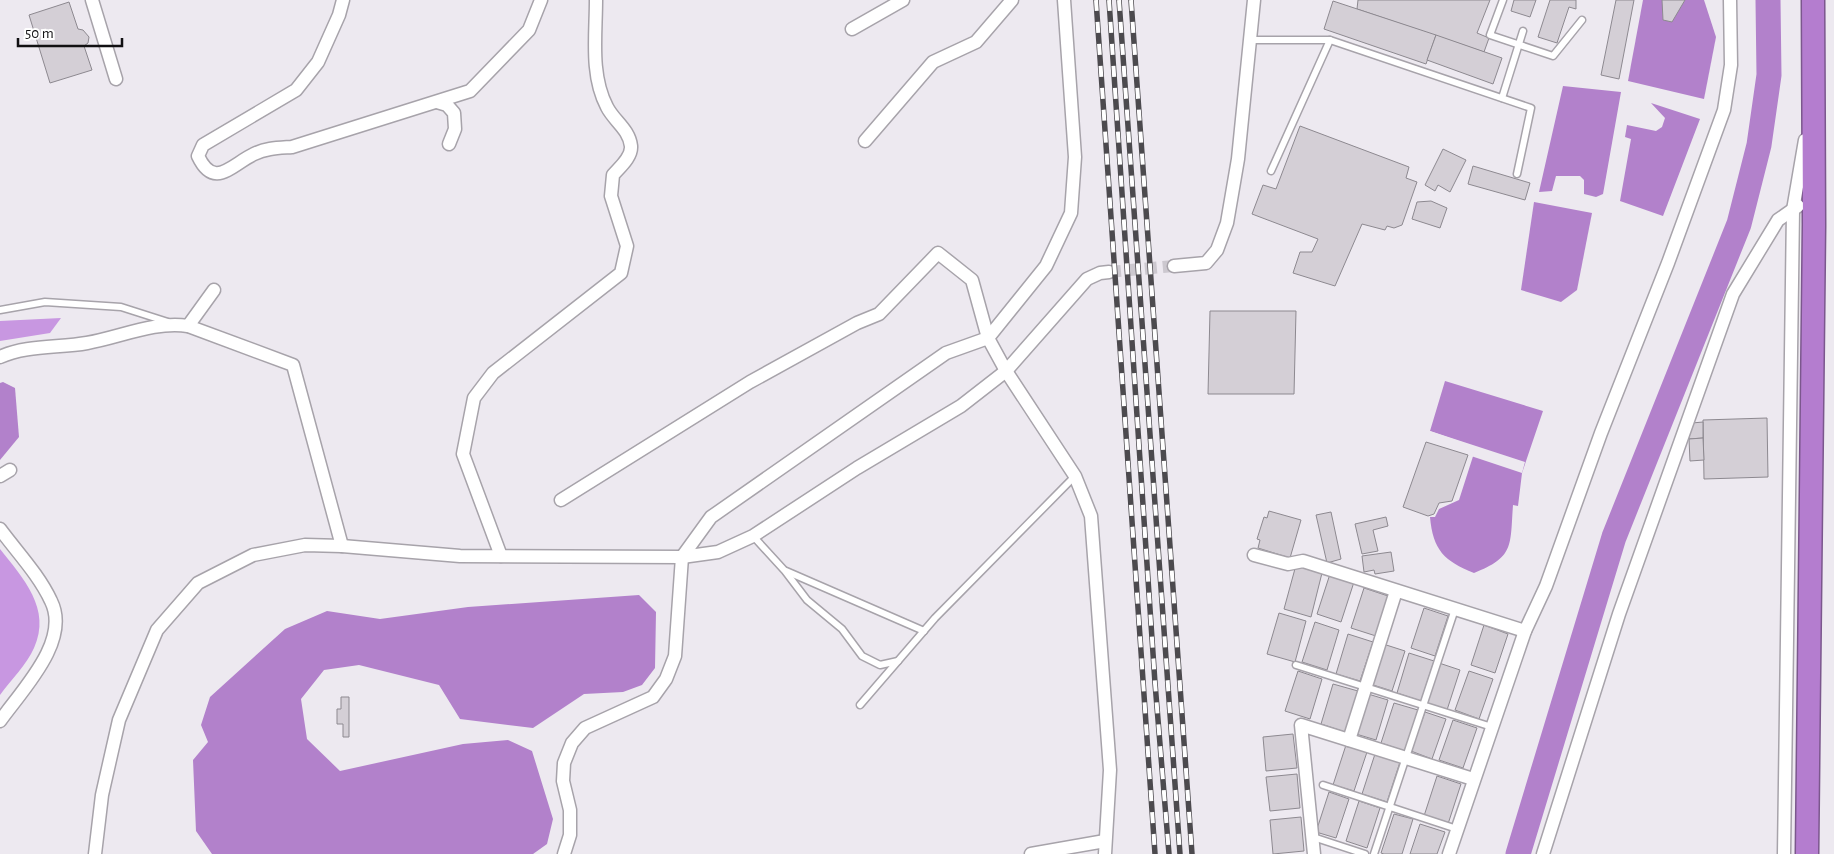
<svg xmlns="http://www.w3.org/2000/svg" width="1834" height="854" viewBox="0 0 1834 854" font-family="'Alegreya Sans',sans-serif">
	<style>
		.forest { fill: #c897e1 }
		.water { fill: #b281cb }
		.pier { fill: #ede9f0 }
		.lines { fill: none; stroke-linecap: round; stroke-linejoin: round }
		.river { stroke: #b281cb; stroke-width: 25 }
		.building { fill: #d4cfd6; stroke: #8d8990 }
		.street-tunnel { stroke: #ccc8cf; stroke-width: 12; stroke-dasharray: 12 6; stroke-linecap: butt }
		.lane-casing { stroke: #a7a3aa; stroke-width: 9 }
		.street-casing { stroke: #a7a3aa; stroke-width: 15 }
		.highway-casing { stroke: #7b578d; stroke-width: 25 }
		.lane { stroke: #fff; stroke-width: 6 }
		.street { stroke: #fff; stroke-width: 12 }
		.highway { stroke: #b47dcf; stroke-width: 22 }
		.rail-casing { stroke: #4c4a4e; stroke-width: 5.5 }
		.rail { stroke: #fff; stroke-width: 4; stroke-dasharray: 11; stroke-linecap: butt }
	</style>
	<rect width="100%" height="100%" fill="#ede9f0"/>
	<!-- forest -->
	<g class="forest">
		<path d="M 61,318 L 50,333 L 0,341 L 0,321 Z"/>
		<path d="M 0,549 C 23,578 52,609 34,648 C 27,664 11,680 0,695 Z"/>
	</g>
	<!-- water -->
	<g class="water">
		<path d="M 1643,0 L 1704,0 L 1716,37 L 1704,99 L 1628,81 Z"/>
		<path d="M 1563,86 L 1621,92 L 1603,194 L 1596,197 L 1584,194 L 1584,180 L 1580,176 L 1556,176 L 1552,191 L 1539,192 Z"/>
		<path d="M 1651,103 L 1700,119 L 1663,216 L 1620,201 L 1631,139 L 1625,137 L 1627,125 L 1656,131 L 1662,127 L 1665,118 Z"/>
		<path d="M 1534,202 L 1592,213 L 1577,290 L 1561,302 L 1521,290 Z"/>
		<path d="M 1445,381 L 1543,411 L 1522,473 L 1518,506 L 1513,505 C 1510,545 1515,557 1474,573 C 1444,561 1433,550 1430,517 L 1435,517 L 1439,509 L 1459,500 L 1476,447 L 1430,431 Z"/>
		<path d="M 3,382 L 15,388 L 19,437 L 0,460 L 0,383 Z"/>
		<path d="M 639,595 L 656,612 L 655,668 L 642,685 L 623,692 L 584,694 L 533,728 L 460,719 L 439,685 L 359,665 L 324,670 L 301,699 L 307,739 L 340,771 L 463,744 L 508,740 L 532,751 L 553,819 L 547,844 L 533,854 L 212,854 L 196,831 L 193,760 L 208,742 L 201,725 L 210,697 L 285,629 L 327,611 L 380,619 L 468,607 Z"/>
	</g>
	<!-- pier -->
	<path class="pier" d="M 1430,431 L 1525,462 L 1522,473 L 1471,456 L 1473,449 L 1429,434 Z"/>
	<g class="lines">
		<!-- river -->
		<path class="river" d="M 1518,854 L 1614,537 L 1739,224 L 1759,145 L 1769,75 L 1768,0"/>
	</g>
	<!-- building -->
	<g class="building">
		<path d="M 1358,0 L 1490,0 L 1477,33 L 1489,38 L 1484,52 L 1357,9 Z"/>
		<path d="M 1514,0 L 1536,0 L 1530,17 L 1511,11 Z"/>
		<path d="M 1550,0 L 1576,0 L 1576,9 L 1569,7 L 1557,43 L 1538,37 Z"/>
		<path d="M 1616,0 L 1634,0 L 1619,79 L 1601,75 Z"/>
		<path d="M 1662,0 L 1685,0 L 1672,22 L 1663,20 Z"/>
		<path d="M 1333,1 L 1436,35 L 1426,64 L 1324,29 Z"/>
		<path d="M 69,2 L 78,29 L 83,30 L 89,37 L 88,43 L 84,46 L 92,70 L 50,83 L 29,15 Z"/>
		<path d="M 1436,35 L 1502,58 L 1493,84 L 1427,60 Z"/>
		<path d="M 1300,126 L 1409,167 L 1406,178 L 1417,182 L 1402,225 L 1394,228 L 1387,226 L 1385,230 L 1362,224 L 1335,286 L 1293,273 L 1300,252 L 1312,252 L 1318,239 L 1252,214 L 1263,185 L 1276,189 Z"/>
		<path d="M 1443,149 L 1466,160 L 1450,192 L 1438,185 L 1435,191 L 1425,185 Z"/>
		<path d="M 1473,166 L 1530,183 L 1525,200 L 1468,184 Z"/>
		<path d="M 1431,201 L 1447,208 L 1440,228 L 1412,219 L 1417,202 Z"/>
		<path d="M 1210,311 L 1296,311 L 1294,394 L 1208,394 Z"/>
		<path d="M 1767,418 L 1768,477 L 1704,479 L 1703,420 Z"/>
		<path d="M 1703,422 L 1703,438 L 1689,439 L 1689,430 L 1692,423 Z"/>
		<path d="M 1703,438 L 1704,460 L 1690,461 L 1689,439 Z"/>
		<path d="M 1426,442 L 1468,455 L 1452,501 L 1439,503 L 1434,514 L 1428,516 L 1403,507 Z"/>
		<path d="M 1269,511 L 1301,520 L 1290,558 L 1258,548 L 1260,540 L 1257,539 L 1264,517 L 1267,518 Z"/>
		<path d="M 1331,512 L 1341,559 L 1327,563 L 1316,515 Z"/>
		<path d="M 1386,517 L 1388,526 L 1373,530 L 1378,551 L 1362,554 L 1355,524 Z"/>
		<path d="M 1391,552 L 1394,571 L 1375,574 L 1374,570 L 1364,572 L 1362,556 Z"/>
		<path d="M 1296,565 L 1322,573 L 1311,617 L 1284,609 Z"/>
		<path d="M 1330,574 L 1354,582 L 1341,622 L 1317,614 Z"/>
		<path d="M 1364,588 L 1388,596 L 1376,636 L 1351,628 Z"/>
		<path d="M 1424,608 L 1448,616 L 1435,656 L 1411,648 Z"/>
		<path d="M 1279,613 L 1306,621 L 1295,662 L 1267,654 Z"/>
		<path d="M 1315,622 L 1339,630 L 1327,670 L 1302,662 Z"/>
		<path d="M 1484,625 L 1508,634 L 1495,673 L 1471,665 Z"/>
		<path d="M 1348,634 L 1373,642 L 1360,681 L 1336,674 Z"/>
		<path d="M 1380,643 L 1405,651 L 1392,691 L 1367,683 Z"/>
		<path d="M 1409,653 L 1434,661 L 1421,701 L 1397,693 Z"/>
		<path d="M 1439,663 L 1460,670 L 1447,710 L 1426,703 Z"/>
		<path d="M 1298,671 L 1322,679 L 1310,719 L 1285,711 Z"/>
		<path d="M 1469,671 L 1493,679 L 1479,719 L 1455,710 Z"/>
		<path d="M 1333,684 L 1358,691 L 1345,732 L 1321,724 Z"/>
		<path d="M 1368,694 L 1388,700 L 1376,740 L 1356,734 Z"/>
		<path d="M 341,697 L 349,697 L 349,737 L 343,737 L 343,724 L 337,724 L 337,709 L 341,709 Z"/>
		<path d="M 1394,703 L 1418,710 L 1405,751 L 1381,743 Z"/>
		<path d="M 1425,712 L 1446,719 L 1432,759 L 1411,751 Z"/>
		<path d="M 1453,720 L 1477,728 L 1463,768 L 1439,760 Z"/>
		<path d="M 1293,734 L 1297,768 L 1266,771 L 1263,737 Z"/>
		<path d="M 1346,745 L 1367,752 L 1354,791 L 1333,785 Z"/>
		<path d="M 1375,754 L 1400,762 L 1387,802 L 1362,794 Z"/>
		<path d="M 1297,774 L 1300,808 L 1270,811 L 1266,777 Z"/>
		<path d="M 1437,776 L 1461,784 L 1448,824 L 1424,816 Z"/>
		<path d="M 1329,792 L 1349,799 L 1336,838 L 1316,832 Z"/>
		<path d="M 1359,801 L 1380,808 L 1367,848 L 1346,841 Z"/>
		<path d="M 1394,814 L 1413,819 L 1402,854 L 1384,854 L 1381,853 Z"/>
		<path d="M 1301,817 L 1304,851 L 1273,854 L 1270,820 Z"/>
		<path d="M 1420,824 L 1445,832 L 1437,854 L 1410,854 Z"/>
	</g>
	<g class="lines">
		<!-- street-tunnel -->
		<path class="street-tunnel" d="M 1109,272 L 1174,266"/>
		<defs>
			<g id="lane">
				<path d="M 1503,0 L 1490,35 L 1553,56 L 1582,20"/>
				<path d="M 1250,40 L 1330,40 L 1531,108 L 1517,174"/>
				<path d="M 1502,98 L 1523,31"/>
				<path d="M 1271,171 L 1330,40"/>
				<path d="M 0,310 L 45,302 L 121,307 L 168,322"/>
				<path d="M 753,536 L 785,571 L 807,600 L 842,629 L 862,656 L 880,665 L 898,661"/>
				<path d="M 786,571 L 924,631"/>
				<path d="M 1296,665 L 1492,727"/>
				<path d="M 860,705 L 935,618 L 1075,476"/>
				<path d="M 1323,785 L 1457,829"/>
				<path d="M 1313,837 L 1365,854"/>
				<path d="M 1374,854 L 1455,609"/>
			</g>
			<g id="street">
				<path d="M 92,0 L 116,79"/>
				<path d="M 343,0 L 339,15 L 318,62 L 296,90 L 203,145 L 198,156 C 214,190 231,165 254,154 C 266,148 278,148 292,147 L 470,91 L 529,30 L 541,0"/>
				<path d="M 852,29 L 903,0"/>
				<path d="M 437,102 L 447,105 L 454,113 L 455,129 L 449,144"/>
				<path d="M 865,141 L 933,62 L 976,42 L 1012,0"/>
				<path d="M 1174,266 L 1206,263 L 1217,250 L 1227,223 L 1238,159 L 1254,0"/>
				<path d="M 188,326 L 214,290"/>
				<path d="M 0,357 C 26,345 59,348 87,343 C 121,337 154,321 188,326 L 293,365 L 342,546"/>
				<path d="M 0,476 L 10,470"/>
				<path d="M 561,500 L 750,382 L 857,323 L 879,314 L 938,253 L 972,280 L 988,338 L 1006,371 L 1075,476 L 1091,516 L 1110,770 L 1105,854"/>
				<path d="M 0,529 C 17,552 39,575 51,601 C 71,641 22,690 0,721"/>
				<path d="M 1254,555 L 1288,564 L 1303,561 L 1525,631"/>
				<path d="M 501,556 L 463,454 L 474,398 L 493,373 L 621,273 L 627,246 L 611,196 L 613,175 C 620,167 632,157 631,146 C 629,129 614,121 607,107 C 590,75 596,35 596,0"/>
				<path d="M 1349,740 L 1396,591"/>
				<path d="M 95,854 L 102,795 L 119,720 L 157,630 L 198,583 L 253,555 L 305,545 L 342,546 L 460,556 L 682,557 L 718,552 L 753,536 L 857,468 L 961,406 L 1006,371 L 1087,279 L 1100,273 L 1109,272"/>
				<path d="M 564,854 L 570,835 L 570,810 L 563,781 L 564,763 L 572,743 L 585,728 L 653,697 L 666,679 L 675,656 L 682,557 L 711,517 L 946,353 L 988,338 L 1046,266 L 1071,213 L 1075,157 L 1064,0"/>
				<path d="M 1031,854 L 1105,841"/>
				<path d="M 1314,854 L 1301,725 L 1473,779"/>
				<path d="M 1449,854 L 1525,631 L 1546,586 L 1601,433 L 1668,263 L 1724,110 L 1731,65 L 1730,0"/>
				<path d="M 1543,854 L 1619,614 L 1733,294 L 1778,220 L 1798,206"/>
				<path d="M 1784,854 L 1793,210 L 1805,140"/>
			</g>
			<path id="highway" d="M 1807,854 L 1814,225 L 1813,0"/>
		</defs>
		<!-- lane casing -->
		<use href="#lane" class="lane-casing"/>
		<!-- street casing -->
		<use href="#street" class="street-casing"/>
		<!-- highway casing -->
		<use href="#highway" class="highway-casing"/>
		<!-- lane -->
		<use href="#lane" class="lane"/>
		<!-- street -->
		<use href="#street" class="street"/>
		<!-- highway -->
		<use href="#highway" class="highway"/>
		<defs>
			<g id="rail">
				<path d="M 1096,0 L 1155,854"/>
				<path d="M 1109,0 L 1155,683 L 1169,854"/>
				<path d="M 1119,0 L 1180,854"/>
				<path d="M 1131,0 L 1192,854"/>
			</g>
		</defs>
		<!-- rail casing -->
		<use href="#rail" class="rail-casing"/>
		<!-- rail -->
		<use href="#rail" class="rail"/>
	</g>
	<!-- scale -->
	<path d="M18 38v8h104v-8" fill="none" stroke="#111012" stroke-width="2.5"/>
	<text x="25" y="38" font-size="15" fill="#111012" stroke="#ffffff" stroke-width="4" paint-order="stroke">50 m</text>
</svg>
